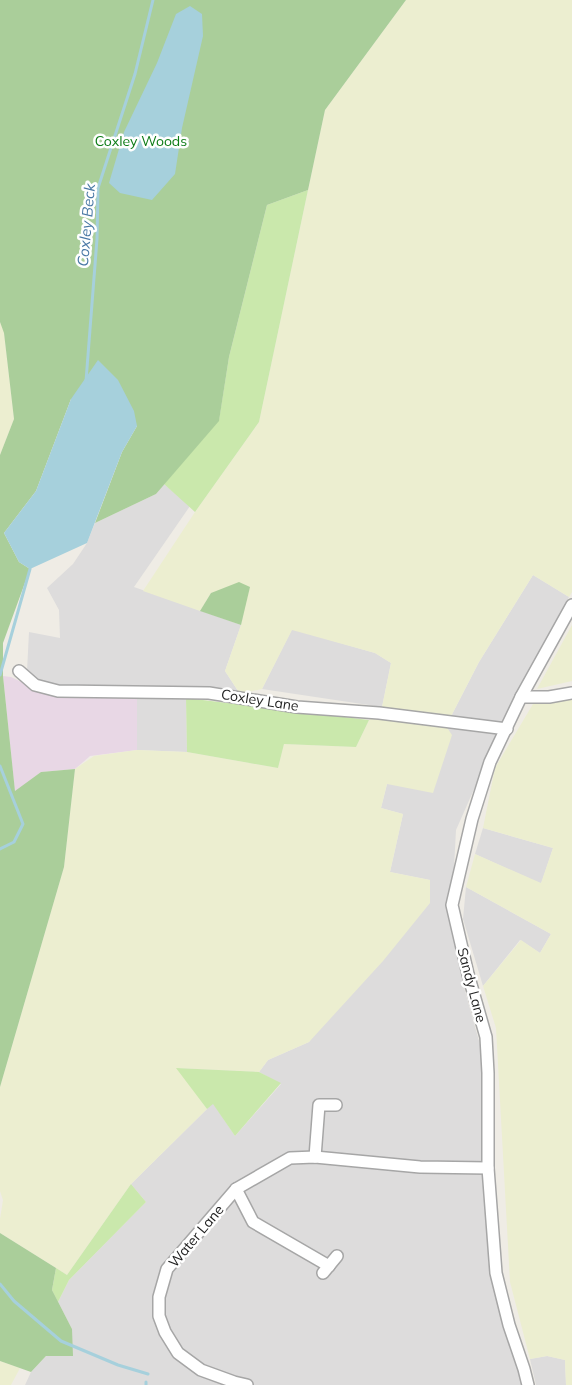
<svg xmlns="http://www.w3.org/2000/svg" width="572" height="1385" viewBox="0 0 572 1385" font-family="Mulish,sans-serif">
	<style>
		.residential { fill: #dddcdc }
		.industrial { fill: #e8d7e5 }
		.farmland { fill: #eceed0 }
		.grass { fill: #cae8ac }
		.forest { fill: #aace9a }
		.water { fill: #a6d0dc }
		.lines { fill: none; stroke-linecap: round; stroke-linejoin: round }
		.stream { stroke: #a6d0dc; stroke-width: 3 }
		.minor-casing { stroke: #a6a6a6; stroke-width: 14 }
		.minor { stroke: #fff; stroke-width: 11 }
		.labels { text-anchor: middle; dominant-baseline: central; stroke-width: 5; stroke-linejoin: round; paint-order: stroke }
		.park-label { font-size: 14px; fill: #0d7c16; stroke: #fff }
		.street-label { font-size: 14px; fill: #1f1f1f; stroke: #fff }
		.water-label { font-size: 15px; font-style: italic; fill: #4978a5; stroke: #fff }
	</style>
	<rect width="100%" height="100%" fill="#efece5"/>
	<!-- residential -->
	<g class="residential">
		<path d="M 164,484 L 190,506 L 134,587 L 241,625 L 225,671 L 240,694 L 186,689 L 187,752 L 137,750 L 137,699 L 141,689 L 63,686 L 37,682 L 27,671 L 29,632 L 60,638 L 59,610 L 47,588 L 73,564 L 87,543 L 95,523 L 156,494 Z"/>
		<path d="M 533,575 L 569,597 L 498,735 L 456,830 L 452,905 L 463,984 L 488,1073 L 488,1261 L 512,1335 L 523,1385 L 25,1385 L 31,1372 L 72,1329 L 58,1302 L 69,1280 L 146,1202 L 131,1184 L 213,1103 L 235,1136 L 281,1084 L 259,1072 L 268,1060 L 309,1042 L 430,880 L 390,872 L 403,814 L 381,808 L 387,784 L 446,726 L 479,662 Z"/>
		<path d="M 292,629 L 375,653 L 391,663 L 382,707 L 262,689 Z"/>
		<path d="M 483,828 L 553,848 L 541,884 L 475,854 Z"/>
		<path d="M 466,887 L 551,934 L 540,953 L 520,940 L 483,986 L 463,919 Z"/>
		<path d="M 547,1356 L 565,1360 L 566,1385 L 536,1385 L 530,1359 Z"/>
	</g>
	<!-- industrial -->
	<path class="industrial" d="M 3,676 L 11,677 L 32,687 L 54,694 L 137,699 L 137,750 L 90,756 L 75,769 L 41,772 L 15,792 Z"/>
	<!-- farmland -->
	<g class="farmland">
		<path d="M 406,0 L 572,0 L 572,592 L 569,597 L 533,575 L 479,662 L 446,726 L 452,735 L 433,793 L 387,784 L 381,808 L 403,814 L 390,872 L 430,880 L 430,903 L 383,961 L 309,1042 L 268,1060 L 259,1072 L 177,1068 L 207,1109 L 131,1184 L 67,1275 L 0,1233 L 0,1219 L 3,1200 L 0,1191 L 0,1087 L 64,867 L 75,769 L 94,756 L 137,750 L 187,752 L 278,768 L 284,744 L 356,747 L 369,720 L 382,707 L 391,663 L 375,653 L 292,630 L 262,689 L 240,694 L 225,671 L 241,625 L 249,587 L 211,593 L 200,611 L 143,591 L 195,512 L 259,422 L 325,110 Z"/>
		<path d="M 0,322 L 4,332 L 14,419 L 0,455 Z"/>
		<path d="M 572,625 L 572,681 L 537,689 Z"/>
		<path d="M 572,696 L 572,1385 L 566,1385 L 565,1360 L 547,1356 L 530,1359 L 510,1282 L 496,1028 L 483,986 L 521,940 L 540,953 L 551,934 L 466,887 L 475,854 L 541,883 L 553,848 L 483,828 L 495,768 L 533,704 Z"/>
		<path d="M 0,1361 L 20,1368 L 11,1385 L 0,1385 Z"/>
	</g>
	<!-- grass -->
	<g class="grass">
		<path d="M 308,190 L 259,422 L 195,512 L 164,484 L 219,420 L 229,357 L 267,205 Z"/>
		<path d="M 186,698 L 369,720 L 356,747 L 284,744 L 278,768 L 187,752 Z"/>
		<path d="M 176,1068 L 259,1072 L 281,1083 L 235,1136 L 213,1104 L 207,1109 Z"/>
		<path d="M 131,1184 L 146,1202 L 69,1280 L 58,1302 L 52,1290 L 56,1268 L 67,1275 Z"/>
	</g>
	<!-- forest -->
	<g class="forest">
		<path d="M 0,0 L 406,0 L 325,110 L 308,190 L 267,205 L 229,357 L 219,421 L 156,494 L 95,523 L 122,452 L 137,426 L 71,399 L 36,491 L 4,533 L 19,562 L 30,569 L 3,643 L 3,676 L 15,791 L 41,772 L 75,769 L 64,867 L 0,1087 L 0,455 L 14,419 L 4,333 L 0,322 Z"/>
		<path d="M 239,582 L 250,587 L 241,625 L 200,611 L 211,593 Z"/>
		<path d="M 0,1233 L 56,1268 L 52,1290 L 72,1329 L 73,1356 L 46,1356 L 31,1372 L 0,1361 Z"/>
	</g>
	<!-- water -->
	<g class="water">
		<path d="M 190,6 L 202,14 L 203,36 L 182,128 L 175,174 L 152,200 L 120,193 L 109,183 L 124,132 L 157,63 L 176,14 Z"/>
		<path d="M 98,360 L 118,380 L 134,411 L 137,426 L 122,452 L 87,543 L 30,569 L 19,562 L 4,533 L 36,491 L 71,399 Z"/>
	</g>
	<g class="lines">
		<!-- stream -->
		<g class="stream">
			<path d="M 86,381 L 97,239 L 98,188 L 135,74 L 153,0"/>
			<path d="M 0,675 L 30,569"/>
			<path d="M 0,766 L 23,824 L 14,842 L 0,849"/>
			<path d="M 0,1284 L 14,1301 L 61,1341 L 118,1365 L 148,1374"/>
			<path d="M 146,1385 L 146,1382"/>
		</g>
		<defs>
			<g id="minor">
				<path d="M 19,671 L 35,685 L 58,691 L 209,693 L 297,707 L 379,713 L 507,729"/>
				<path d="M 521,697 L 549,697 L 572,693"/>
				<path d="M 315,1157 L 319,1105 L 336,1105"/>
				<path d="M 236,1189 L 253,1222 L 329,1266"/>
				<path d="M 323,1273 L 337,1256"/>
				<path d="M 247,1385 L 234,1382 L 201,1370 L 178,1353 L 165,1332 L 159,1316 L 159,1297 L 167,1269 L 236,1189 L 290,1158 L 315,1157 L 420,1167 L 488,1168"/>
				<path d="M 528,1385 L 524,1369 L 509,1325 L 496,1273 L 488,1168 L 488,1073 L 486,1037 L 468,974 L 452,905 L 472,819 L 490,762 L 521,697 L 572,605"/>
			</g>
		</defs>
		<!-- minor casing -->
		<use href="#minor" class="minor-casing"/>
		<!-- minor -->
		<use href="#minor" class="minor"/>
	</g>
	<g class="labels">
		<!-- park labels -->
		<g class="park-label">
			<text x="141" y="141">Coxley Woods</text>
		</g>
		<!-- street labels -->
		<g class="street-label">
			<text transform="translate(260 700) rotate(9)">Coxley Lane</text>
			<text transform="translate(472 985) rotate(75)">Sandy Lane</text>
			<text transform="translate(196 1236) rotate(-50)">Water Lane</text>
		</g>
		<!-- water labels -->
		<g class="water-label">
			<text transform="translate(86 225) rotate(-85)">Coxley Beck</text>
		</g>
	</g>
</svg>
